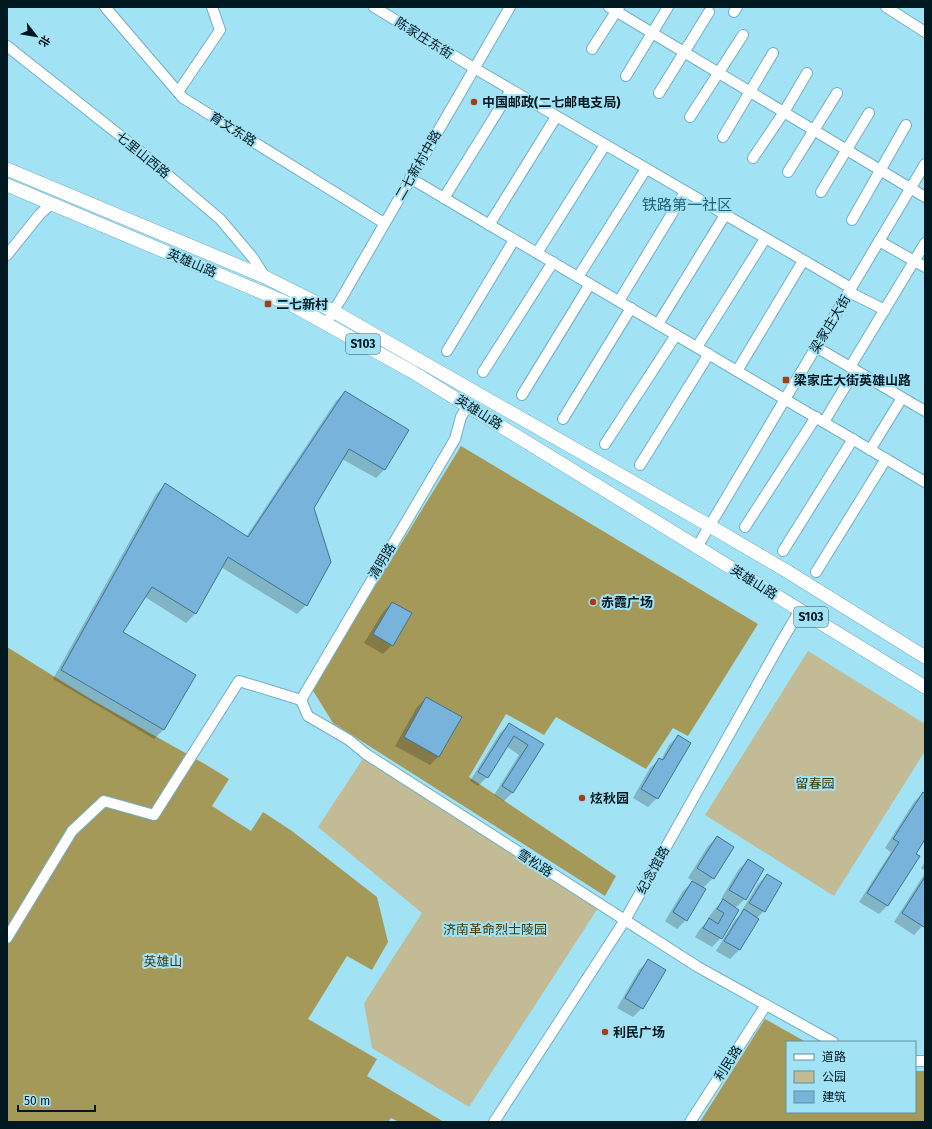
<svg xmlns="http://www.w3.org/2000/svg" width="932" height="1129" viewBox="0 0 932 1129" font-family="'Fira Sans','Noto Sans SC',sans-serif">
	<style>
		.green { fill: #c2bb95 }
		.forest { fill: #a5995a }
		.shadow { fill: #0003 }
		.building { fill: #78b3db; stroke: #447290 }
		.lines { fill: none; stroke-linecap: round; stroke-linejoin: round }
		.minor-casing { stroke: #72b0c3; stroke-width: 12 }
		.major-casing { stroke: #72b0c3; stroke-width: 14 }
		.minor { stroke: #fff; stroke-width: 10 }
		.major { stroke: #fff; stroke-width: 13 }
		.poi-dot { fill: #a43e18; stroke: #a2e2f5; stroke-width: 1.5 }
		.labels { text-anchor: middle; dominant-baseline: central; stroke-width: 4; stroke-linejoin: round; paint-order: stroke }
		.shield { fill: #a2e2f5; stroke: #31555f; stroke-width: 1 }
		.shield-label { font-size: 12px; font-weight: bold; fill: #00181f }
		.street-label { font-size: 13px; fill: #00181f; stroke: #a2e2f5 }
		.poi-label { font-size: 13px; font-weight: bold; fill: #00181f; stroke: #a2e2f5; text-anchor: start }
		.park-label { font-size: 13px; fill: #403701; stroke: #a2e2f5 }
		.quarter-label { font-size: 15px; fill: #216172; stroke: #a2e2f5 }
	</style>
	<rect width="100%" height="100%" fill="#a2e2f5"/>
	<!-- green -->
	<g class="green">
		<path d="M 808,651 L 925,724 L 925,751 L 834,896 L 705,815 Z"/>
		<path d="M 366,754 L 598,908 L 469,1107 L 372,1048 L 364,1003 L 422,913 L 318,827 Z"/>
	</g>
	<!-- forest -->
	<g class="forest">
		<path d="M 461,446 L 758,624 L 688,736 L 673,728 L 646,769 L 556,717 L 544,735 L 506,714 L 469,777 L 616,876 L 605,896 L 333,723 L 312,689 Z"/>
		<path d="M 7,647 C 46,671 84,696 124,718 C 159,739 195,757 229,779 L 212,806 L 251,831 L 263,812 L 292,831 L 377,897 L 388,942 L 372,970 L 347,956 L 308,1019 L 377,1059 L 367,1076 L 444,1122 L 399,1122 L 391,1118 L 388,1122 L 7,1122 Z"/>
		<path d="M 765,1019 L 806,1042 L 787,1042 L 787,1112 L 915,1112 L 915,1071 L 925,1071 L 925,1122 L 700,1122 Z"/>
	</g>
	<!-- shadow -->
	<g class="shadow">
		<path d="M 345,392 L 385,469 L 376,478 L 342,459 L 313,507 L 306,605 L 297,614 L 221,567 L 195,614 L 186,623 L 145,597 L 122,633 L 195,675 L 163,730 L 154,739 L 53,679 L 156,494 L 165,485 L 246,537 L 336,401 Z"/>
		<path d="M 392,603 L 392,645 L 383,654 L 364,643 L 383,612 Z"/>
		<path d="M 426,698 L 439,756 L 430,765 L 395,746 L 417,707 Z"/>
		<path d="M 509,724 L 542,745 L 513,792 L 504,801 L 494,795 L 519,755 L 506,746 L 487,777 L 478,786 L 470,781 L 500,733 Z"/>
		<path d="M 678,736 L 657,798 L 648,807 L 633,798 L 650,768 L 659,759 L 661,760 L 669,745 Z"/>
		<path d="M 923,793 L 925,794 L 925,838 L 888,905 L 879,914 L 859,902 L 891,852 L 885,848 L 914,802 Z"/>
		<path d="M 717,837 L 732,847 L 713,878 L 703,888 L 686,920 L 677,929 L 665,921 L 683,891 L 693,881 L 688,878 L 708,846 Z"/>
		<path d="M 748,860 L 745,899 L 735,908 L 738,910 L 721,938 L 712,947 L 695,937 L 700,929 L 710,919 L 708,918 L 714,910 L 723,900 L 721,899 L 739,869 Z"/>
		<path d="M 925,862 L 925,871 L 921,868 Z"/>
		<path d="M 925,873 L 925,923 L 914,935 L 894,922 Z"/>
		<path d="M 767,875 L 764,911 L 757,918 L 758,919 L 739,950 L 730,959 L 716,951 L 735,920 L 742,913 L 741,912 L 758,884 Z"/>
		<path d="M 648,961 L 642,1008 L 633,1017 L 617,1008 L 639,970 Z"/>
	</g>
	<!-- building -->
	<g class="building">
		<path d="M 345,391 L 409,430 L 385,470 L 349,449 L 314,508 L 331,562 L 307,606 L 228,557 L 196,614 L 152,587 L 123,632 L 196,675 L 164,730 L 61,670 L 165,483 L 248,537 Z"/>
		<path d="M 392,602 L 412,613 L 393,646 L 373,634 Z"/>
		<path d="M 426,697 L 462,717 L 439,757 L 404,737 Z"/>
		<path d="M 509,723 L 544,744 L 513,793 L 502,786 L 528,745 L 514,736 L 488,778 L 478,772 Z"/>
		<path d="M 678,735 L 691,743 L 658,799 L 641,789 L 659,758 L 663,760 Z"/>
		<path d="M 923,792 L 925,793 L 925,839 L 916,854 L 920,856 L 888,906 L 867,893 L 899,842 L 893,839 Z"/>
		<path d="M 717,836 L 734,847 L 714,879 L 697,868 Z"/>
		<path d="M 748,859 L 764,869 L 746,900 L 729,890 Z"/>
		<path d="M 767,874 L 782,883 L 765,912 L 749,903 Z"/>
		<path d="M 925,877 L 925,925 L 924,927 L 902,913 Z"/>
		<path d="M 692,881 L 706,889 L 687,921 L 673,912 Z"/>
		<path d="M 723,899 L 739,910 L 722,939 L 703,928 L 709,918 L 718,924 L 724,913 L 717,909 Z"/>
		<path d="M 744,909 L 759,919 L 740,950 L 724,941 Z"/>
		<path d="M 648,959 L 666,970 L 643,1009 L 625,998 Z"/>
	</g>
	<g class="lines">
		<defs>
			<g id="minor">
				<path d="M 105,7 L 183,98 L 384,223"/>
				<path d="M 374,7 L 474,68 L 851,288"/>
				<path d="M 609,7 L 925,197"/>
				<path d="M 886,7 L 925,32"/>
				<path d="M 734,12 L 737,7"/>
				<path d="M 7,46 L 142,153 L 220,219 L 253,258 L 265,277"/>
				<path d="M 592,49 L 619,7"/>
				<path d="M 626,76 L 668,7"/>
				<path d="M 178,92 L 220,30 L 212,7"/>
				<path d="M 659,93 L 709,12"/>
				<path d="M 690,117 L 743,35"/>
				<path d="M 723,137 L 773,53"/>
				<path d="M 753,158 L 784,112 L 807,73"/>
				<path d="M 788,172 L 837,93"/>
				<path d="M 410,178 L 925,482"/>
				<path d="M 821,192 L 869,113"/>
				<path d="M 444,198 L 511,90"/>
				<path d="M 852,220 L 906,125"/>
				<path d="M 489,225 L 556,117"/>
				<path d="M 879,241 L 925,267"/>
				<path d="M 537,253 L 605,145"/>
				<path d="M 7,255 L 40,214 L 51,204"/>
				<path d="M 578,277 L 646,169"/>
				<path d="M 849,292 L 885,310"/>
				<path d="M 619,301 L 685,192"/>
				<path d="M 330,317 L 333,311 L 341,299 L 510,7"/>
				<path d="M 658,324 L 725,215"/>
				<path d="M 697,347 L 765,239"/>
				<path d="M 816,347 L 925,411"/>
				<path d="M 447,351 L 514,240"/>
				<path d="M 850,367 L 925,243"/>
				<path d="M 737,371 L 803,261"/>
				<path d="M 483,372 L 553,262"/>
				<path d="M 522,395 L 590,284"/>
				<path d="M 468,405 L 461,417 L 455,439 L 301,700 L 308,716 L 349,740 L 366,754 L 698,967 L 833,1042"/>
				<path d="M 563,419 L 631,308"/>
				<path d="M 824,422 L 855,370"/>
				<path d="M 605,444 L 676,335"/>
				<path d="M 870,450 L 902,398"/>
				<path d="M 640,465 L 709,354"/>
				<path d="M 745,527 L 816,417"/>
				<path d="M 697,547 L 925,164"/>
				<path d="M 783,551 L 853,439"/>
				<path d="M 816,572 L 886,459"/>
				<path d="M 7,938 L 72,831 L 104,801 L 154,815 L 239,681 L 301,700"/>
				<path d="M 915,1061 L 925,1061"/>
				<path d="M 494,1122 L 625,920 L 780,644 L 800,610"/>
				<path d="M 690,1122 L 766,1005"/>
			</g>
			<g id="major">
				<path d="M 7,169 L 265,277 L 333,311 L 710,526 L 785,570 L 925,657"/>
				<path d="M 7,185 L 294,306 L 411,371 L 925,687"/>
			</g>
		</defs>
		<!-- minor casing -->
		<use href="#minor" class="minor-casing"/>
		<!-- major casing -->
		<use href="#major" class="major-casing"/>
		<!-- minor -->
		<use href="#minor" class="minor"/>
		<!-- major -->
		<use href="#major" class="major"/>
	</g>
	<!-- markers -->
	<g class="poi-dot">
		<circle cx="474" cy="102" r="4"/>
		<rect x="264" y="300" width="8" height="8" rx="2"/>
		<rect x="782" y="376" width="8" height="8" rx="2"/>
		<circle cx="593" cy="602" r="4"/>
		<circle cx="582" cy="798" r="4"/>
		<circle cx="605" cy="1032" r="4"/>
	</g>
	<g class="labels">
		<!-- shield labels -->
		<g class="shield">
			<rect x="346" y="334" width="34" height="20" rx="3"/>
			<rect x="794" y="607" width="34" height="20" rx="3"/>
		</g>
		<g class="shield-label">
			<text x="363" y="344">S103</text>
			<text x="811" y="617">S103</text>
		</g>
		<!-- street labels -->
		<g class="street-label">
			<text transform="translate(424 38) rotate(32)">陈家庄东街</text>
			<text transform="translate(233 129) rotate(32)">育文东路</text>
			<text transform="translate(143 155) rotate(39)">七里山西路</text>
			<text transform="translate(418 165) rotate(-60)">二七新村中路</text>
			<text transform="translate(192 263) rotate(23)">英雄山路</text>
			<text transform="translate(830 324) rotate(-59)">梁家庄大街</text>
			<text transform="translate(479 412) rotate(32)">英雄山路</text>
			<text transform="translate(382 561) rotate(-59)">清明路</text>
			<text transform="translate(754 582) rotate(32)">英雄山路</text>
			<text transform="translate(535 863) rotate(33)">雪松路</text>
			<text transform="translate(653 870) rotate(-61)">纪念馆路</text>
			<text transform="translate(728 1063) rotate(-57)">利民路</text>
		</g>
		<!-- poi labels -->
		<g class="poi-label">
			<text x="482" y="102">中国邮政(二七邮电支局)</text>
			<text x="276" y="304">二七新村</text>
			<text x="794" y="380">梁家庄大街英雄山路</text>
			<text x="601" y="602">赤霞广场</text>
			<text x="590" y="798">炫秋园</text>
			<text x="613" y="1032">利民广场</text>
		</g>
		<!-- park labels -->
		<g class="park-label">
			<text x="815" y="783">留春园</text>
			<text x="495" y="929">济南革命烈士陵园</text>
			<text x="163" y="961">英雄山</text>
		</g>
		<!-- quarter labels -->
		<g class="quarter-label">
			<text x="687" y="205">铁路第一社区</text>
		</g>
	</g>
	<!-- border -->
	<rect width="932" height="1129" fill="none" stroke="#00181f" stroke-width="16"/>
	<!-- legend -->
	<rect x="786" y="1041" width="130" height="72" fill="#a2e2f5" stroke="#61919f"/>
	<rect x="794" y="1054" width="20" height="6" fill="#ffffff" stroke="#61919f"/>
	<text x="822" y="1061" font-size="12" fill="#00181f">道路</text>
	<rect x="794" y="1071" width="20" height="12" fill="#c2bb95" stroke="#61919f"/>
	<text x="822" y="1081" font-size="12" fill="#00181f">公园</text>
	<rect x="794" y="1091" width="20" height="12" fill="#78b3db" stroke="#61919f"/>
	<text x="822" y="1101" font-size="12" fill="#00181f">建筑</text>
	<!-- north arrow -->
	<g transform="translate(36 36) rotate(121)" stroke="#a2e2f5" stroke-width="3" paint-order="stroke">
	<path d="M0-3L7 15L0 10L-7 15Z" fill="#00181f"/>
	<text y="-6" font-size="11" font-weight="bold" text-anchor="middle" fill="#00181f">北</text>
	</g>
	<!-- scale -->
	<path d="M18 1105v6h77v-6" fill="none" stroke="#00181f" stroke-width="2"/>
	<text x="24" y="1105" font-size="12" fill="#00181f" stroke="#a2e2f5" stroke-width="3" paint-order="stroke">50 m</text>
</svg>
